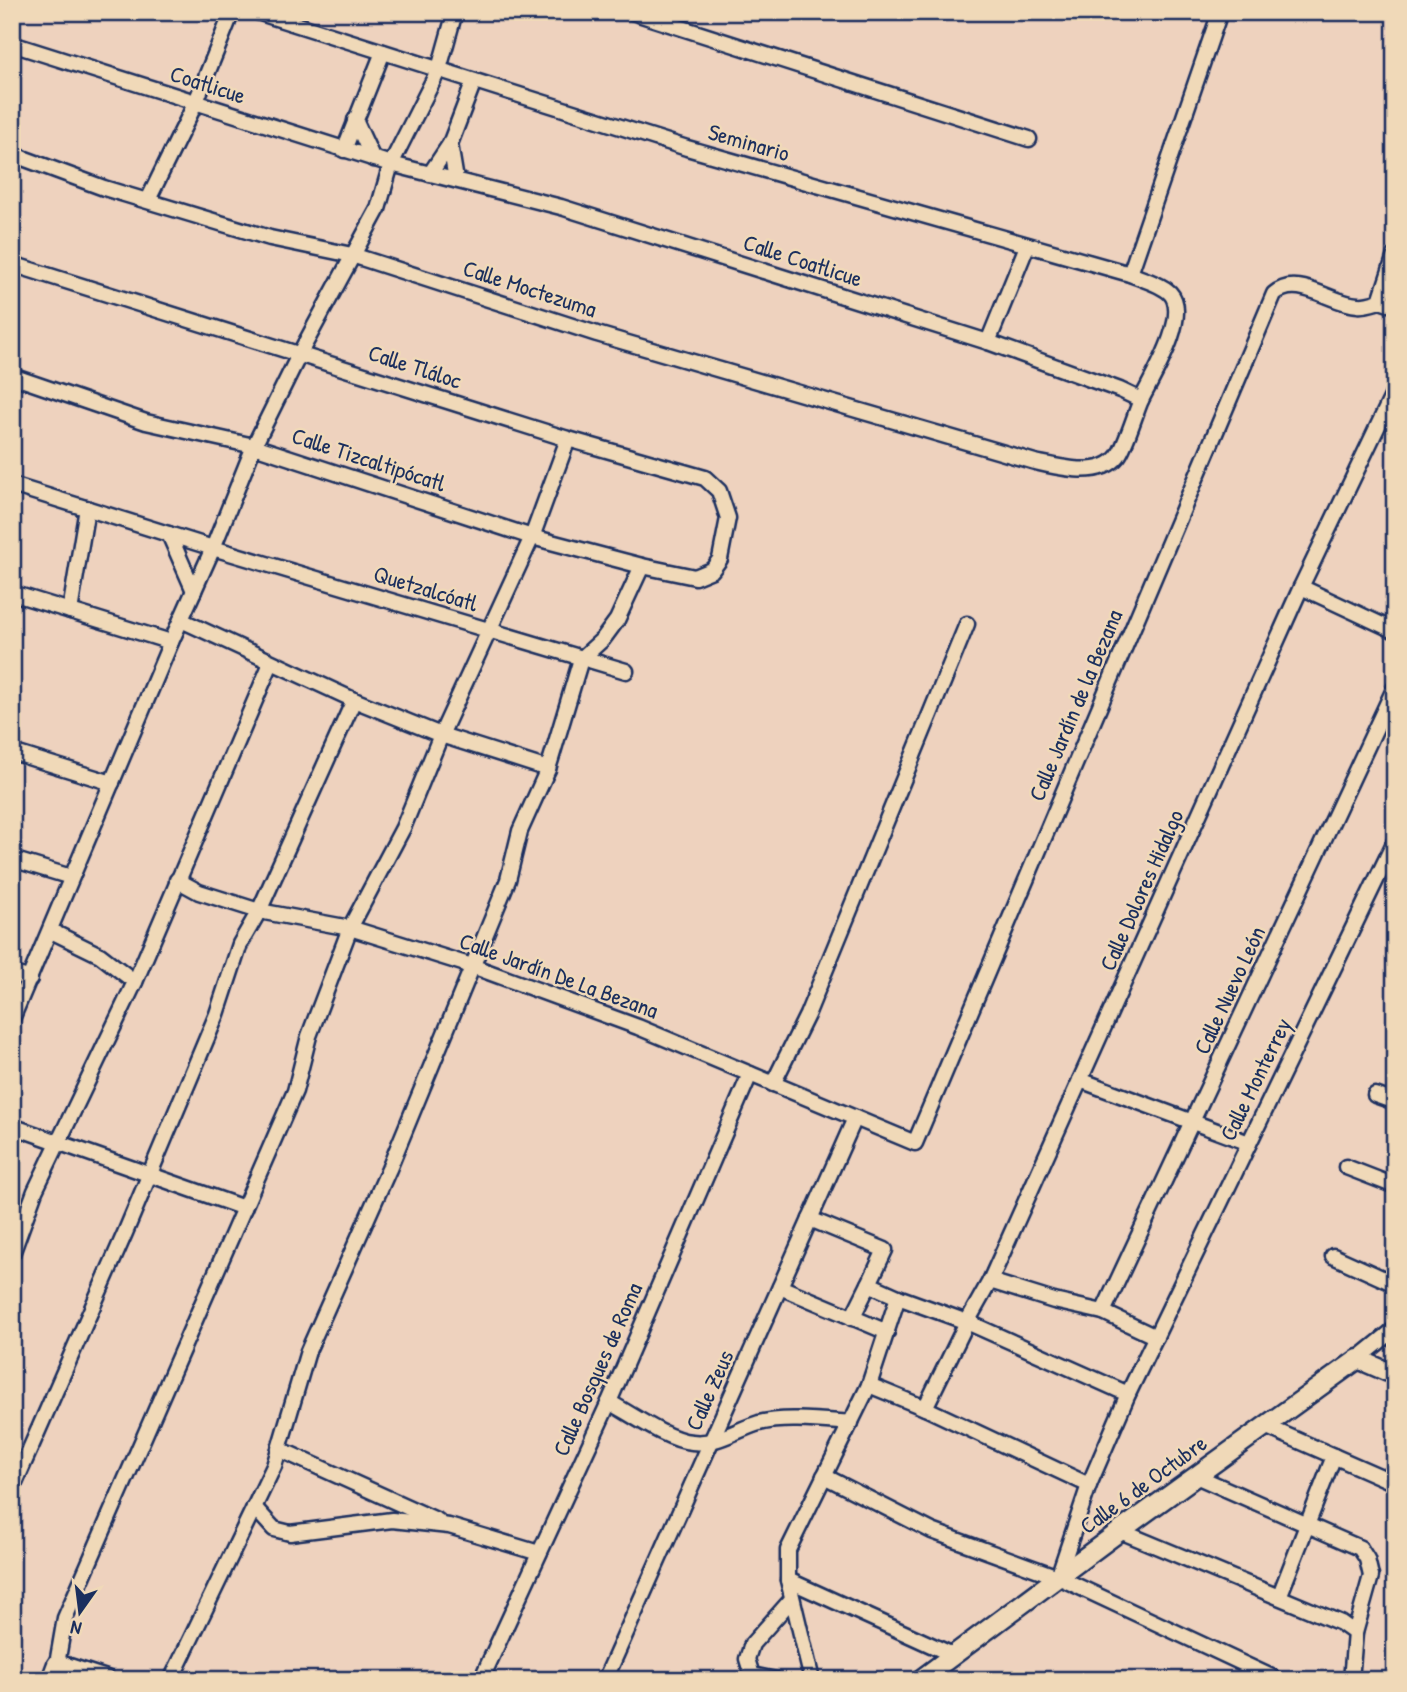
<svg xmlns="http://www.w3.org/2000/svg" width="1407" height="1692" viewBox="0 0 1407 1692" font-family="'Patrick Hand',sans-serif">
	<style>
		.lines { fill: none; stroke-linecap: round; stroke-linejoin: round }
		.minor-casing { stroke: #1b2f5e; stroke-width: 19 }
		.tertiary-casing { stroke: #1b2f5e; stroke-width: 23 }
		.minor { stroke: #f0d9b8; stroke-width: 14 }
		.tertiary { stroke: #f0d9b8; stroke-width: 18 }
		.labels { text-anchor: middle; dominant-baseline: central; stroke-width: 5; stroke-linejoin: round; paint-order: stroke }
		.street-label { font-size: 23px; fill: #1b2f5e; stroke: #f0d9b8 }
	</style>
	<rect width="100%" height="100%" fill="#eed2be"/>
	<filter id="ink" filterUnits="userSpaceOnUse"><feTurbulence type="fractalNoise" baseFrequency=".0143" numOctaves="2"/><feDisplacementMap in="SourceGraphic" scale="14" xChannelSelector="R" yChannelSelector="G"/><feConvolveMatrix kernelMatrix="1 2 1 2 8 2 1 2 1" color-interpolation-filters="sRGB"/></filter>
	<g filter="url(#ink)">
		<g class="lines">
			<defs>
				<g id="minor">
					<path d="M 632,12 L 1029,139"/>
					<path d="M 12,44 L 391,164 L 561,207 L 988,342 L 1120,390 L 1141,400 C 1152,378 1191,315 1170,293 C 1161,284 1142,279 1130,274 L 687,148 L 257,12"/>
					<path d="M 355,120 L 373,159"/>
					<path d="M 450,144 L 456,180"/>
					<path d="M 344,150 L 383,52"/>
					<path d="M 12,154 L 104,188 L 270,238 L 352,255 L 597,334 L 1035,462 C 1059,467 1100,479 1118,456 C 1126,445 1135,414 1141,400"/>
					<path d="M 430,174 L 450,144 L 474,81"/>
					<path d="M 148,200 L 195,104 L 232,12"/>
					<path d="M 12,264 L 568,439 L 705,478 L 719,491 L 728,518 L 720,559 L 712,570 L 695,577 L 642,566 L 532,537 L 254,446 L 146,422 L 12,376"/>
					<path d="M 1130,274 L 1220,12"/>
					<path d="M 1380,301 L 1395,255"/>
					<path d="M 1380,301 L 1395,306"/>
					<path d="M 988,342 L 1027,246"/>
					<path d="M 12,485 L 213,548 L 626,671"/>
					<path d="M 169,534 L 194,591"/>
					<path d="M 1301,587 L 1395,631"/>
					<path d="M 12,593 L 171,642"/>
					<path d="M 70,611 L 87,508"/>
					<path d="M 181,620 L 354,700 L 441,735 L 548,769"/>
					<path d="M 12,752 L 112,783"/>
					<path d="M 12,859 L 71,877"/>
					<path d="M 177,880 L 199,892 L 259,911 L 350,928 L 472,966 L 638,1027 L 915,1143 L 1274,294 C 1298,273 1331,304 1358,305 C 1365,306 1373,303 1380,301"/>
					<path d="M 51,931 L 100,955 L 135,982"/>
					<path d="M 12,973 L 30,979"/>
					<path d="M 12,1019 L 171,642 L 213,548 L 254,446 L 300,353 L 378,209 L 391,164 L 439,69 L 455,12"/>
					<path d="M 1080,1080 L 1249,1143"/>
					<path d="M 773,1084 L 807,1015 L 967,624"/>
					<path d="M 1375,1095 L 1395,1102"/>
					<path d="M 12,1126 L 244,1208"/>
					<path d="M 1346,1167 L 1395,1186"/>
					<path d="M 810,1219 L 885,1250 L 869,1284 L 898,1297 L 967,1322 L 1128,1394"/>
					<path d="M 12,1254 L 35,1191 L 135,982 L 271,663"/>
					<path d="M 1333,1256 L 1395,1284"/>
					<path d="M 990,1281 L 1054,1301 L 1103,1312 L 1156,1337"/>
					<path d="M 780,1287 L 887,1332"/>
					<path d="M 1103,1312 L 1395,687"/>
					<path d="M 852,1318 L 869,1284"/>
					<path d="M 1358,1359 L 1395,1329"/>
					<path d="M 869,1385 L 925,1408 L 1089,1485"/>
					<path d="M 609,1402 C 631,1414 667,1440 692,1442 C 716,1445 736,1430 759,1423 C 784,1416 825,1421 851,1423"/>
					<path d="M 925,1408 L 967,1322 L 990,1281 L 1301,587 L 1395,390"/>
					<path d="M 1265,1426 L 1395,1483"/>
					<path d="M 279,1449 L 438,1521"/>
					<path d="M 824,1476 L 932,1531 L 1058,1577 L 1278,1680"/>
					<path d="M 1196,1476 L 1360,1548 L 1367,1559 L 1371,1576 L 1355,1633 L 1351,1680"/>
					<path d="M 12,1490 L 125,1233 L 217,1014 L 240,944 L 259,911 L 354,700"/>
					<path d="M 254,1507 L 274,1529 L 290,1533 L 392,1520 L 449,1526 L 539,1553"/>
					<path d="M 1120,1531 L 1341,1623 L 1355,1633"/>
					<path d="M 1058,1577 L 1089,1485 L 1128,1394 L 1395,841"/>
					<path d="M 788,1580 L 953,1655"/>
					<path d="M 1279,1597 L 1334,1456"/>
					<path d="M 57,1664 L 65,1618 L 295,1091 L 309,1036 L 350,928 L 403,828 L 441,735 L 532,537 L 568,439"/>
					<path d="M 171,1680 L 274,1466 L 308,1351 L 389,1169 L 508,880 L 520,831 L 548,769 L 581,659 L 603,639 L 617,620 L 642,566"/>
					<path d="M 481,1680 L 609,1402 L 750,1074"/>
					<path d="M 605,1680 L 855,1118"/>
					<path d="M 776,1680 L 752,1675 L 747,1659 L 752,1644 L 792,1599"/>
					<path d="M 812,1680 L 788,1580 L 788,1550 L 869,1385 L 898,1297"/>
				</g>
				<g id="tertiary">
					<path d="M 51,1680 L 57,1664 L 106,1680"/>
					<path d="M 920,1680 L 1120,1531 L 1358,1359 L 1395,1375"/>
				</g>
			</defs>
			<!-- minor casing -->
			<use href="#minor" class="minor-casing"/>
			<!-- tertiary casing -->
			<use href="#tertiary" class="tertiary-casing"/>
			<!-- minor -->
			<use href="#minor" class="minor"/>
			<!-- tertiary -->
			<use href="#tertiary" class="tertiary"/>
		</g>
	</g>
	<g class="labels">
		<!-- street labels -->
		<g class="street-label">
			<text transform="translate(208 84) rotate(18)">Coatlicue</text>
			<text transform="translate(749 142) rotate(16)">Seminario</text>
			<text transform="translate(803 260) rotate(18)">Calle Coatlicue</text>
			<text transform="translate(530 288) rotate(18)">Calle Moctezuma</text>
			<text transform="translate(415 366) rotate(18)">Calle Tláloc</text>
			<text transform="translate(369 459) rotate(18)">Calle Tizcaltipócatl</text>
			<text transform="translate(426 588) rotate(17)">Quetzalcóatl</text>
			<text transform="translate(1075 705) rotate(-67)">Calle Jardín de la Bezana</text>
			<text transform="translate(1141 890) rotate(-66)">Calle Dolores Hidalgo</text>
			<text transform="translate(559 975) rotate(20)">Calle Jardín De La Bezana</text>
			<text transform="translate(1229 990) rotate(-65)">Calle Nuevo León</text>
			<text transform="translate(1255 1079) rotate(-64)">Calle Monterrey</text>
			<text transform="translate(597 1369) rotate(-66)">Calle Bosques de Roma</text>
			<text transform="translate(709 1390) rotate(-66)">Calle Zeus</text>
			<text transform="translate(1143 1484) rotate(-36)">Calle 6 de Octubre</text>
		</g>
	</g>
	<!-- margin -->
	<rect width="1407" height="1692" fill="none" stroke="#f0d9b8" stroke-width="42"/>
	<rect x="21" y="21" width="1365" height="1650" fill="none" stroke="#1b2f5e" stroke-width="2.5" filter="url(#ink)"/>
	<!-- north arrow -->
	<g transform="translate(80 1612) rotate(194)" stroke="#f0d9b8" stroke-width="5" paint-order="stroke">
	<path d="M0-5L12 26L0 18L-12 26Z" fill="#1b2f5e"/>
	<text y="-10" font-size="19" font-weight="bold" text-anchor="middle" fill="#1b2f5e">N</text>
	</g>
</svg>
